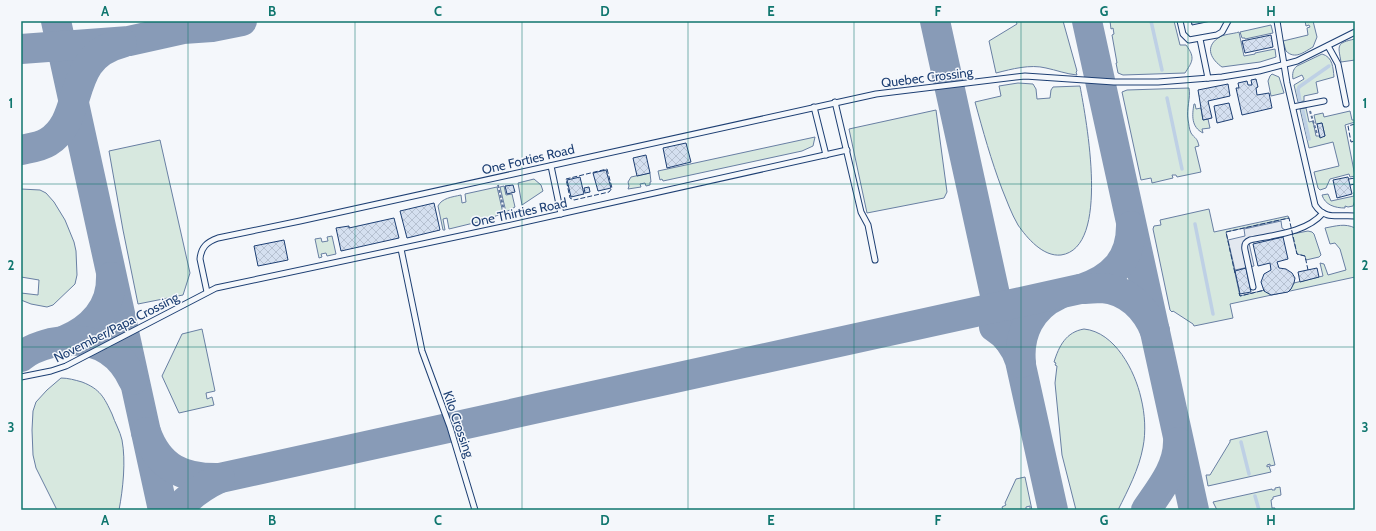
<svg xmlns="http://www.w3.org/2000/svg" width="1376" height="531" viewBox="0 0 1376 531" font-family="Cabin,sans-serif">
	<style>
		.grass { fill: #d7e8df; stroke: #687fa3 }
		.parking { fill: #e3e8f0; stroke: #687fa3 }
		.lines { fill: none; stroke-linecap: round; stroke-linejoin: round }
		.stream { stroke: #bed0e5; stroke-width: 3.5 }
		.taxiway { stroke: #889bb7; stroke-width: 30 }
		.building { fill: url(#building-cross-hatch); stroke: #1d3f73 }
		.lane-casing { stroke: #1d3f73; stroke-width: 7 }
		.path { stroke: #5e769c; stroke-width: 2; stroke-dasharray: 3 2; stroke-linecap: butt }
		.lane { stroke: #f4f7fb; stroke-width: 5 }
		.fence { stroke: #1d3f73; stroke-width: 1; stroke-dasharray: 5 2; stroke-linecap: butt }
		.grid { fill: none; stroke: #0f766e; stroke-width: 1; stroke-opacity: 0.55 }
		.labels { text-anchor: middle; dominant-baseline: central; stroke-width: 3; stroke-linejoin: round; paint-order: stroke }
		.street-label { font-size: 13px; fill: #1d3f73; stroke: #f4f7fb }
		.neatline { fill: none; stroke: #0f766e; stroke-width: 1.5 }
		.grid-label { font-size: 13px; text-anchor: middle; font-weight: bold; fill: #0f766e }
	</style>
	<defs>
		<pattern id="building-cross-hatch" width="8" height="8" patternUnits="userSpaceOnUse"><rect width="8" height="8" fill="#d5e0f0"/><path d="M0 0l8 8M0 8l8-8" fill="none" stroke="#b6c1d1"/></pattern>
	</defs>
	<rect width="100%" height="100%" fill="#f4f7fb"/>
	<!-- grass -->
	<g class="grass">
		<path d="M 1016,21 L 1063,21 L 1077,71 L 1076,72 L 1077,75 C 1066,74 1056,70 1046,68 C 1030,64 1012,69 996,73 L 989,41 L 1017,24 Z"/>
		<path d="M 1110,21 L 1174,21 L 1180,45 L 1186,45 C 1196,58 1192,62 1185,73 L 1123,75 L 1118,73 L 1116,63 L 1117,63 L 1112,35 L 1114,34 L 1113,28 L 1111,29 Z"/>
		<path d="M 1305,21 L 1313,21 L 1317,37 L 1313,47 C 1304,52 1295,60 1286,51 L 1283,41 L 1308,35 L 1307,28 L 1310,27 L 1309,25 L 1306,26 Z"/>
		<path d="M 1271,25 L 1273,33 L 1245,39 L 1245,38 L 1242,38 L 1240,32 Z"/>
		<path d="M 1239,32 L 1244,56 L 1255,54 L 1255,53 L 1275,49 L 1276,57 L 1260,62 L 1222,67 C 1212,60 1204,48 1218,38 C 1223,34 1233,34 1239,32 Z"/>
		<path d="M 1355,39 L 1355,60 L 1341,62 C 1338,45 1336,43 1355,39 Z"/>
		<path d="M 1322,54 C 1333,57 1333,68 1334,77 L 1316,82 L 1318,93 L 1304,96 L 1304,101 L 1298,102 L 1294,85 L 1304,79 L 1302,75 L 1293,79 C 1292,74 1293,69 1297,66 Z"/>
		<path d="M 1272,74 L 1279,77 L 1284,93 L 1271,96 L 1268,81 L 1270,76 Z"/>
		<path d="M 1018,83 L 1033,84 L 1036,89 L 1037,99 L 1050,98 L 1051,90 L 1053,87 L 1080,86 C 1086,119 1111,248 1061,255 C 1043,257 1027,238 1018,225 C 1011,213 1007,201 1002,189 C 991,160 983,131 975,102 L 1001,96 L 999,86 Z"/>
		<path d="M 1189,88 C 1191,98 1186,109 1188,120 C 1189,124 1189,129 1191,133 C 1195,139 1197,137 1199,146 L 1195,147 L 1201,172 L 1177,177 L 1176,175 L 1172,175 L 1173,178 L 1152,183 L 1151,178 L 1141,180 L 1122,92 L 1127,90 Z"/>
		<path d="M 1194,104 L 1195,104 L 1196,109 L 1201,108 L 1203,120 L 1208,119 L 1210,128 L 1202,129 L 1203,133 C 1191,127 1192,115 1194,104 Z"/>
		<path d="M 1306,108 L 1309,122 L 1313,121 L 1316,136 L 1319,136 L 1320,137 L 1325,136 L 1322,123 L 1316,124 L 1314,115 L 1323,113 L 1324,117 L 1350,111 L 1352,120 L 1355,120 L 1355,122 L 1345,125 L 1355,176 L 1350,177 L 1349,174 L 1330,179 L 1326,188 L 1320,190 L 1318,188 L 1314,172 L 1339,166 L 1333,142 L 1309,148 L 1300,109 Z"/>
		<path d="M 936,110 L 947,192 L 944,198 L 867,213 L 849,129 Z"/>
		<path d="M 815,137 L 813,146 L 802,151 L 663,181 L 662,179 L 660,180 L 658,171 Z"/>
		<path d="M 160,140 L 190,273 L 183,295 L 138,304 L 123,230 L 109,151 Z"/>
		<path d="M 650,173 L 651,182 L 650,182 L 650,185 L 646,186 L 645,183 L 640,184 L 641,187 L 628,189 L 629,186 L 628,182 L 631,177 Z"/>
		<path d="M 534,179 L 541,185 L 543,191 L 522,205 L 518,183 Z"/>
		<path d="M 504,186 L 506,195 L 512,194 L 515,207 L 506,212 L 500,187 Z"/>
		<path d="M 497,187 L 503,213 L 486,220 L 449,229 L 447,218 L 443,219 L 445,230 L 443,230 L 438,206 C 442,198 452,197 461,195 L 462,203 L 466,202 L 465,194 Z"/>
		<path d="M 21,189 L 40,190 L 46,193 L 54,202 L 65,220 L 74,242 L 76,251 L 77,275 L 75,284 L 53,305 L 47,307 L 31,304 L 21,300 L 21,293 L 38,295 L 39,280 L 21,277 Z"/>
		<path d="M 1354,192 L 1355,192 L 1355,200 L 1353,206 L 1348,207 L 1345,206 L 1345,208 C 1335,208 1325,205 1322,195 L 1328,194 L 1331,201 L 1354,196 Z"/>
		<path d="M 1209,209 L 1214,232 L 1288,216 L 1289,218 L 1226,232 L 1240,296 L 1323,276 L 1320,263 L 1324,264 L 1328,275 L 1346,270 L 1340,249 L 1335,243 L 1330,244 L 1325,228 C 1336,226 1345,223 1355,228 L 1355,277 L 1230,304 L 1233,318 L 1194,326 L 1193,324 L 1173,311 L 1172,312 L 1170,310 L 1153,229 L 1154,226 L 1161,225 L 1160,220 Z"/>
		<path d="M 1308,231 L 1312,232 L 1314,234 L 1321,255 L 1319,257 L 1306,260 L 1305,256 L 1297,254 L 1292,234 Z"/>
		<path d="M 332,236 L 336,254 L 327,256 L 326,253 L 321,254 L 322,257 L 319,258 L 315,239 L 321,238 L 322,242 L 328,241 L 327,237 Z"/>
		<path d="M 202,329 L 215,391 L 206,393 L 207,399 L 212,397 L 214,405 L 179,413 L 162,376 L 182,334 Z"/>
		<path d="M 1084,329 C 1115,332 1135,371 1141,398 C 1145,414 1146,432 1143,447 C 1139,469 1128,490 1118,510 L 1076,510 L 1062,455 L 1055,383 L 1057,366 L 1055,365 L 1056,363 L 1054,362 C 1059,346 1066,332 1084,329 Z"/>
		<path d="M 61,378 C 68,378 75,380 82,382 C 100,389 104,397 112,414 C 115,423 120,431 122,440 C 126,461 123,489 119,510 L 57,510 L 36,468 L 33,455 L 32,430 L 33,411 L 36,402 L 47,390 Z"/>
		<path d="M 1267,431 L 1275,465 L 1270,466 L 1270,464 L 1267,465 L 1267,467 L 1269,466 L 1271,472 L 1208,486 L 1206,475 L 1210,475 L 1230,442 L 1230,440 Z"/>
		<path d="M 1025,477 L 1032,510 L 1030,510 L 1030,506 L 1026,507 L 1026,510 L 1003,510 L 1002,507 L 1006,505 L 1005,503 L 1016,479 Z"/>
		<path d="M 1280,487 L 1281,495 L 1273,497 L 1273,499 L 1271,500 L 1272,508 L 1275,508 L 1275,510 L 1217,510 L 1213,502 L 1272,489 L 1272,490 L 1275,490 L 1275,488 Z"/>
	</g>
	<!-- parking -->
	<path class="parking" d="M 1281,221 L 1282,228 L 1285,230 L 1283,235 L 1249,243 L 1254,266 L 1235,270 L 1228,240 L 1245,236 L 1244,229 Z"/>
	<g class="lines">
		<!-- stream -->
		<g class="stream">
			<path d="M 1151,21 L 1162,70"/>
			<path d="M 1167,98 L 1182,169"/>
			<path d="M 1300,101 L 1298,90 L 1299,87 L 1329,66"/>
			<path d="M 1303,111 L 1309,139"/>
			<path d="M 1195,224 L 1213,314"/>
			<path d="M 1241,442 L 1249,474"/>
			<path d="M 1255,496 L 1259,510"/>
		</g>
		<!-- taxiway -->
		<g class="taxiway">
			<path d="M 56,21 L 163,510"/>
			<path d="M 935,21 L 1001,322 L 1009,340"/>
			<path d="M 1087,21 L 1194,510"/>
			<path d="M 21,49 L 129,41 L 183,29 L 212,27 L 242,21"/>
			<path d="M 21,150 C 30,148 40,147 48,142 C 87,118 63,58 122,43"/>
			<path d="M 1081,289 C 1112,279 1131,260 1131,226"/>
			<path d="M 994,327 C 1007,335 1015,346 1020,361 L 1053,510"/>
			<path d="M 65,340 C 91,329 112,308 111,277"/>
			<path d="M 21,357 C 30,349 40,346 51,343 C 87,335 117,345 133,380"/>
			<path d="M 1021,363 C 1018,334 1031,307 1058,295"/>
			<path d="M 146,432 C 159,468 183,479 220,478 L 1080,289 C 1088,289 1095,288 1102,288 C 1128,290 1146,309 1155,331"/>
			<path d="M 177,510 C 189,496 203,486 220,478"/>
			<path d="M 1146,510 C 1160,489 1178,468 1178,442"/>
		</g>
	</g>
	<!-- building -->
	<g class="building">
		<path d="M 1191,21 L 1211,21 L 1192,25 Z"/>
		<path d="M 1271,35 L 1273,47 L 1245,53 L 1242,41 Z"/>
		<path d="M 1256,79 L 1258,87 L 1256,88 L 1257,95 L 1269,93 L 1272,108 L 1242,115 L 1236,88 L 1239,88 L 1238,83 L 1247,81 L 1248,85 L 1252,85 L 1251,80 Z"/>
		<path d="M 1228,84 L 1230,96 L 1208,101 L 1212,118 L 1203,120 L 1198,90 Z"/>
		<path d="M 1229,103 L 1233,119 L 1217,123 L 1214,106 Z"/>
		<path d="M 1322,123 L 1325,136 L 1320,138 L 1317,124 Z"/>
		<path d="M 686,143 L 691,162 L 667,168 L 663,148 Z"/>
		<path d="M 646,155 L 650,173 L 637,176 L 633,158 Z"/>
		<path d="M 606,170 L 611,188 L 598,191 L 593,173 Z"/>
		<path d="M 580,177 L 584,194 L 571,197 L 567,180 Z"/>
		<path d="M 1348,177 L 1352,194 L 1337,198 L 1333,180 Z"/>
		<path d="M 513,185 L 515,192 L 507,194 L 505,186 Z"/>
		<path d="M 589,187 L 590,192 L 585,193 L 584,188 Z"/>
		<path d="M 434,203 L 440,230 L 407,238 L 400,211 Z"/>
		<path d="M 394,218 L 399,238 L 341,251 L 336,228 L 349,226 L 349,228 Z"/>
		<path d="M 1283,237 L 1288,259 L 1277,262 L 1279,268 L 1286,269 L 1292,273 L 1295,278 L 1294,283 L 1291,289 L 1288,292 L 1271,295 L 1264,291 L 1261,282 L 1264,274 L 1271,270 L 1270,263 L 1258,266 L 1253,244 Z"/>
		<path d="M 284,240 L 288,260 L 258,266 L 254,246 Z"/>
		<path d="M 1246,268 L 1251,292 L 1240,294 L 1235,271 Z"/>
		<path d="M 1317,268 L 1319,277 L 1300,282 L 1298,272 Z"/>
	</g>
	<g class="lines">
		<defs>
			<g id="lane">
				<path d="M 1180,21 L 1183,34 L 1189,40 L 1217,35 L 1222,32 L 1228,21"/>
				<path d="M 1277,21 L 1287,83 L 1315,205 C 1325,221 1340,214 1355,216"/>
				<path d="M 1200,39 L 1208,78"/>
				<path d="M 1328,46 L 1338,64 L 1346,104"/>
				<path d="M 835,102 L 861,212 L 868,225 L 875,260"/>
				<path d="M 814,107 L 826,155"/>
				<path d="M 1293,107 L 1324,101"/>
				<path d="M 551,166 L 561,214"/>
				<path d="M 401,249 L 422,351 L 450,427 L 475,510"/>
				<path d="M 1253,287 L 1245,250 C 1244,245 1245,242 1250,240 C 1273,235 1306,233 1323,213"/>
				<path d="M 207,292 L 200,259 C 201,247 207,242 218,238 L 300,221 L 876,94 L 1025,76 L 1114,82 L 1158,82 L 1222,77 L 1259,71 L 1297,61 L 1355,32"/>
				<path d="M 21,377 L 51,371 L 66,366 L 216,288 L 507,226 L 847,150"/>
			</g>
		</defs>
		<!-- lane casing -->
		<use href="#lane" class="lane-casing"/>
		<!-- path -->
		<g class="path">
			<path d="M 1310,111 L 1317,134"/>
			<path d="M 498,185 L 506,219"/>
		</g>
		<!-- lane -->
		<use href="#lane" class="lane"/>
		<!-- fence -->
		<g class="fence">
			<path d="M 1355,124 L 1348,126 L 1351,142 L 1355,141"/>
			<path d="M 607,169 L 612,188 L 609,192 L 574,200 L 570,198 L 566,179 Z"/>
			<path d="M 1349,179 L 1355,178"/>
			<path d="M 1350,185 L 1355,184"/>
			<path d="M 1235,273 L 1226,232 L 1289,218 L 1297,254 L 1305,256 L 1308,270"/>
			<path d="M 1239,293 L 1240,296 L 1265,290"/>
		</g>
	</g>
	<!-- grid -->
	<path class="grid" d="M 188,21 L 188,510M 355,21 L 355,510M 522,21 L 522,510M 688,21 L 688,510M 854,21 L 854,510M 1021,21 L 1021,510M 1188,21 L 1188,510M 21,184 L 1355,184M 21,347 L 1355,347"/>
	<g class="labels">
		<!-- street labels -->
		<g class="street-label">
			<text transform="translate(927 77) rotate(-7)">Quebec Crossing</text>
			<text transform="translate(528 159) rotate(-13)">One Forties Road</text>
			<text transform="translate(519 212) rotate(-12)">One Thirties Road</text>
			<text transform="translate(116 327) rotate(-27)">November/Papa Crossing</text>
			<text transform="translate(459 424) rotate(71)">Kilo Crossing</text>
		</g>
	</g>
	<!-- border -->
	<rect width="1376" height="531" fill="none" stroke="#f4f7fb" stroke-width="44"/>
	<rect x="22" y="22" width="1332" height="487" class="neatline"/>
	<g class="grid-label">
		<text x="105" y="16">A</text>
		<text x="272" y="16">B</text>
		<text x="438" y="16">C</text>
		<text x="605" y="16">D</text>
		<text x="771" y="16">E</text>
		<text x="938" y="16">F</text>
		<text x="1104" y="16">G</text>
		<text x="1271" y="16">H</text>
		<text x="11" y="108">1</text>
		<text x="1365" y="108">1</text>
		<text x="11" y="270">2</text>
		<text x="1365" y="270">2</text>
		<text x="11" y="432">3</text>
		<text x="1365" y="432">3</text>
		<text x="105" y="525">A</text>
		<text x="272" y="525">B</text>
		<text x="438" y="525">C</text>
		<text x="605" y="525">D</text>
		<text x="771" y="525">E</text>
		<text x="938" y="525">F</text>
		<text x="1104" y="525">G</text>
		<text x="1271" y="525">H</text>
	</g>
</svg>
